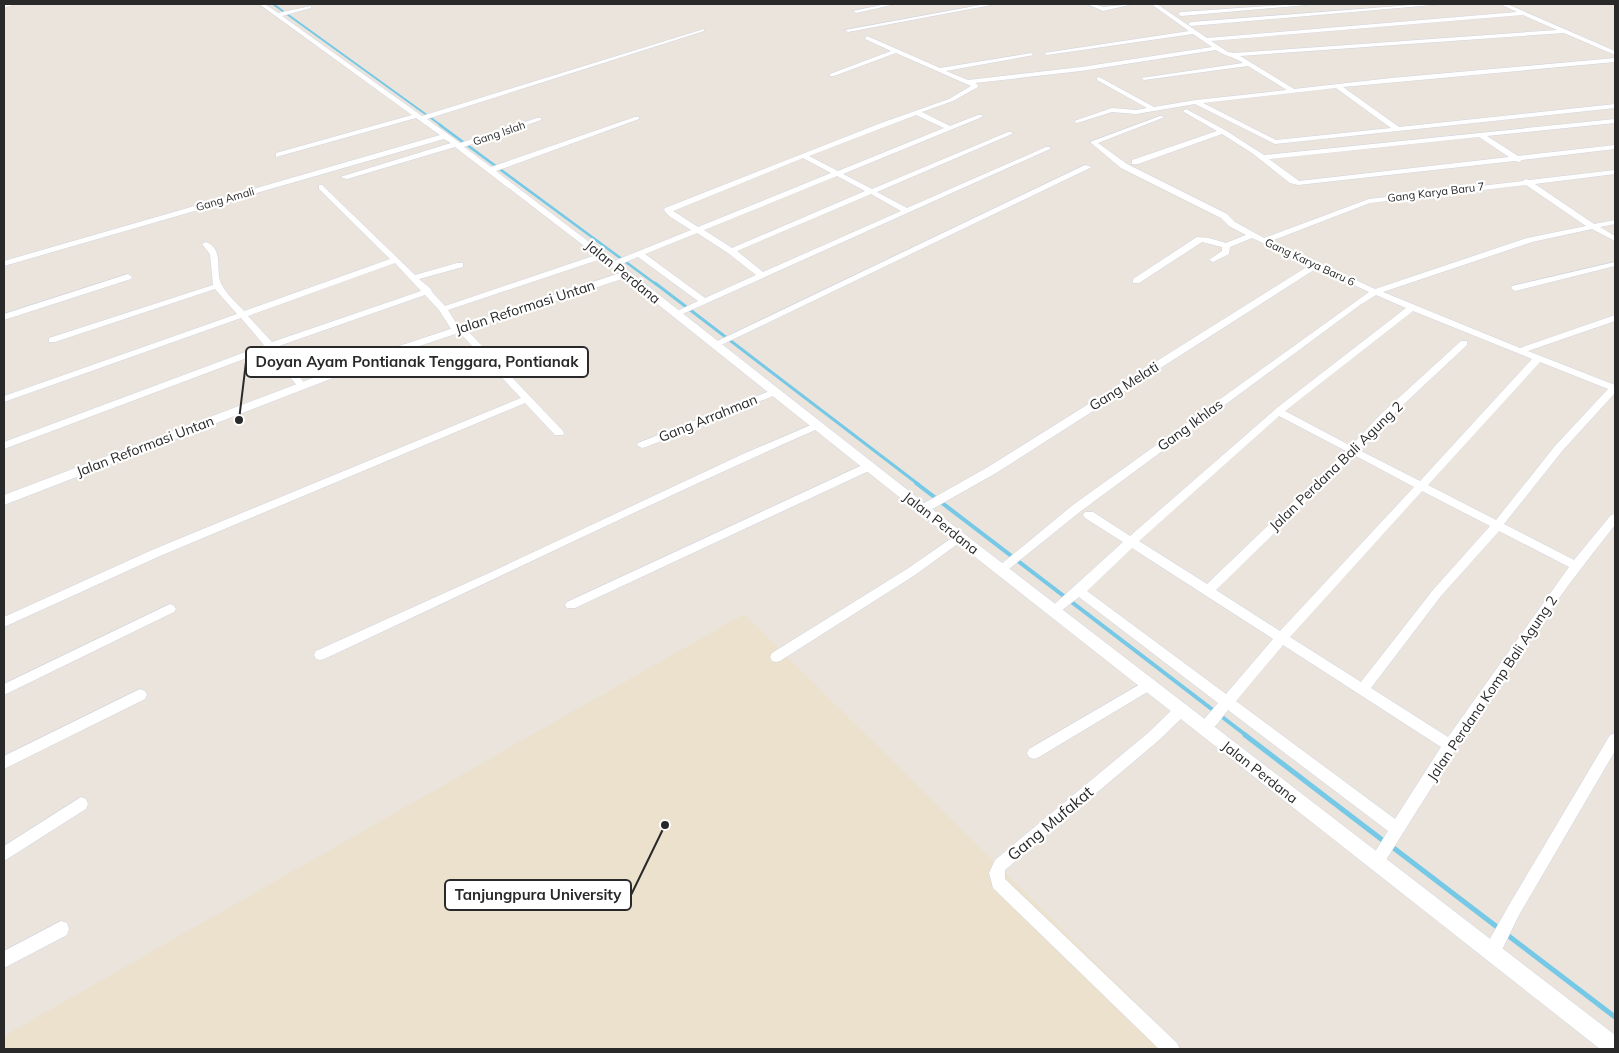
<svg xmlns="http://www.w3.org/2000/svg" width="1619" height="1053" viewBox="0 0 1619 1053" font-family="Mulish,sans-serif">
	<style>
		.education { fill: #ebe1cc }
		.lines { fill: none; stroke-linecap: round; stroke-linejoin: round }
		.stream-far4 { stroke: #75c8e6; stroke-width: 2 }
		.stream-far3 { stroke: #75c8e6; stroke-width: 2.5 }
		.stream-far2 { stroke: #75c8e6; stroke-width: 3 }
		.stream-far1 { stroke: #75c8e6; stroke-width: 4 }
		.stream { stroke: #75c8e6; stroke-width: 5 }
		.minor-casing { stroke: #d1d4e1; stroke-width: 1 }
		.tertiary-casing { stroke: #d1d4e1; stroke-width: 1 }
		.minor { fill: #fff; fill-rule: evenodd }
		.tertiary { fill: #fff; fill-rule: evenodd }
		.labels { text-anchor: middle; dominant-baseline: central; stroke-width: 4.5; stroke-linejoin: round; paint-order: stroke }
		.far-street-label { font-size: 11px; fill: #292929; stroke: #fff }
		.street-label { font-size: 14px; fill: #292929; stroke: #fff }
		.near-street-label { font-size: 16px; fill: #292929; stroke: #fff }
		.leader { fill: none; stroke: #292929; stroke-width: 2 }
		.callout-dot { fill: #292929; stroke: #fff; stroke-width: 2 }
		.callout { fill: #fff; stroke: #292929; stroke-width: 2 }
		.callout-label { font-size: 15px; text-anchor: middle; font-weight: bold; fill: #292929 }
	</style>
	<rect width="100%" height="100%" fill="#eae4dc"/>
	<!-- education -->
	<path class="education" d="M 744,614 L 1183,1049 L 4,1049 L 4,1036 Z"/>
	<g class="lines">
		<!-- stream-far4 -->
		<path class="stream-far4" d="M 273,4 L 442,126"/>
		<!-- stream-far3 -->
		<path class="stream-far3" d="M 440,125 L 657,285"/>
		<!-- stream-far2 -->
		<path class="stream-far2" d="M 655,283 L 918,484"/>
		<!-- stream-far1 -->
		<path class="stream-far1" d="M 916,483 L 1247,736"/>
		<!-- stream -->
		<g class="stream">
			<path d="M 1245,735 L 1385,842"/>
			<path d="M 1391,846 L 1501,930"/>
			<path d="M 1506,934 L 1615,1017"/>
		</g>
		<defs>
			<g id="minor">
				<path d="M 4,4 L 16,4 L 4,8 Z"/>
				<path d="M 259,4 L 265,4 L 278,13 L 311,6 L 311,8 L 282,16 L 422,116 L 704,29 L 704,31 L 427,119 L 460,143 L 537,118 L 541,118 L 541,120 L 464,147 L 491,167 L 635,117 L 639,117 L 639,119 L 496,171 L 614,261 L 691,230 L 669,216 L 664,210 L 665,208 L 881,123 L 949,99 L 971,86 L 896,53 L 834,76 L 830,76 L 830,74 L 891,51 L 865,39 L 867,36 L 940,68 L 1031,53 L 1034,55 L 946,71 L 968,80 L 1081,67 L 1212,47 L 1193,34 L 1047,55 L 1044,53 L 1189,31 L 1151,4 L 1157,4 L 1207,38 L 1517,12 L 1500,4 L 1507,4 L 1615,51 L 1615,55 L 1564,33 L 1240,56 L 1294,89 L 1391,78 L 1615,58 L 1615,62 L 1343,87 L 1399,127 L 1615,104 L 1615,108 L 1275,144 L 1195,104 L 1136,114 L 1112,112 L 1077,123 L 1074,121 L 1112,108 L 1136,110 L 1147,108 L 1097,80 L 1097,78 L 1099,77 L 1154,107 L 1196,100 L 1287,90 L 1248,66 L 1144,80 L 1141,78 L 1243,63 C 1234,57 1225,56 1216,50 L 1081,71 L 975,83 L 978,85 L 978,87 L 953,101 L 922,112 L 950,126 L 978,115 L 982,115 L 982,117 L 843,174 L 872,189 L 1008,132 L 1012,132 L 1012,134 L 877,192 L 907,208 L 1046,147 L 1050,147 L 1050,149 L 678,316 L 675,317 L 671,314 L 698,301 L 638,257 L 619,265 L 629,272 L 629,276 L 623,276 L 601,259 L 448,310 L 458,326 L 463,326 L 563,431 L 564,433 L 563,435 L 555,435 L 525,403 L 160,556 L 4,627 L 4,617 L 152,550 L 521,398 L 459,332 L 453,332 L 439,310 L 425,295 L 276,347 L 305,384 L 307,386 L 305,388 L 299,388 L 268,350 L 4,449 L 4,442 L 264,345 L 241,318 L 4,402 L 4,396 L 237,314 L 215,289 L 55,342 L 49,342 L 49,338 L 213,285 L 210,254 L 202,244 L 206,242 C 226,250 213,273 223,287 C 228,296 237,303 244,311 L 390,259 L 319,189 L 319,185 L 322,185 L 415,275 L 457,263 L 463,263 L 463,267 L 419,279 L 431,289 L 432,292 L 445,306 L 596,255 L 455,147 L 347,179 L 340,177 L 451,143 L 444,139 L 4,266 L 4,261 L 440,135 L 416,118 L 276,157 L 276,153 L 412,115 ZM 1523,15 L 1557,30 L 1234,53 L 1228,52 L 1211,41 ZM 1336,88 L 1391,128 L 1276,140 L 1203,103 ZM 916,115 L 944,128 L 838,171 L 809,156 ZM 803,158 L 831,173 L 698,227 L 673,211 ZM 837,176 L 865,191 L 732,248 L 704,230 ZM 871,194 L 901,211 L 763,272 L 737,251 ZM 697,233 L 728,253 L 756,275 L 705,298 L 645,254 ZM 395,263 L 421,291 L 272,342 L 248,316 Z"/>
				<path d="M 886,4 L 896,4 L 856,13 L 853,11 Z"/>
				<path d="M 986,4 L 997,4 L 848,32 L 845,30 Z"/>
				<path d="M 1087,4 L 1094,4 L 1103,7 L 1134,4 L 1103,11 Z"/>
				<path d="M 1299,4 L 1307,5 L 1181,16 L 1178,14 L 1181,12 Z"/>
				<path d="M 1424,4 L 1444,4 L 1191,26 L 1188,24 L 1191,22 Z"/>
				<path d="M 1186,109 L 1225,130 L 1264,155 L 1615,119 L 1615,123 L 1487,136 L 1518,156 L 1615,145 L 1615,149 L 1522,160 L 1519,162 L 1515,161 L 1298,185 L 1290,183 L 1252,153 L 1222,134 L 1138,164 L 1132,164 L 1132,160 L 1217,131 L 1184,112 L 1183,111 ZM 1479,137 L 1509,157 L 1299,181 L 1269,159 Z"/>
				<path d="M 1160,116 L 1165,117 L 1098,143 L 1127,164 L 1227,214 L 1235,222 L 1264,238 L 1369,199 L 1523,181 L 1526,179 L 1529,180 L 1615,170 L 1615,174 L 1535,184 L 1594,224 L 1615,220 L 1615,224 L 1600,227 L 1615,236 L 1615,241 L 1592,229 L 1532,242 L 1383,292 L 1520,348 L 1615,315 L 1615,321 L 1528,351 L 1615,385 L 1615,393 L 1563,450 L 1504,524 L 1574,560 L 1611,515 L 1615,514 L 1615,525 C 1528,633 1454,751 1381,868 L 1376,870 L 1371,868 L 1368,863 L 1388,831 L 1228,710 C 1221,718 1212,736 1200,732 L 1198,728 L 1200,724 L 1218,703 L 1079,597 L 1057,614 L 1049,614 L 1047,611 L 1123,542 L 1085,518 L 1083,515 L 1085,512 L 1093,512 L 1130,536 L 1278,407 L 1406,308 L 1376,295 L 1360,305 L 1081,511 L 1004,573 L 996,573 L 994,570 L 1073,505 L 1369,292 L 1317,268 L 996,473 L 927,512 L 919,512 L 917,509 L 919,506 L 988,467 L 1310,265 L 1252,238 L 1230,247 L 1229,254 L 1213,262 L 1209,260 L 1222,251 L 1222,247 L 1202,242 L 1139,283 L 1133,283 L 1133,279 L 1197,237 L 1209,238 L 1226,243 L 1246,235 L 1229,226 L 1221,218 L 1121,168 L 1090,142 ZM 1526,185 L 1586,226 L 1527,238 L 1375,289 L 1271,241 L 1370,203 ZM 1413,311 L 1532,359 L 1420,481 L 1359,450 L 1389,418 L 1467,345 L 1467,341 L 1461,341 L 1381,414 L 1351,446 L 1285,411 ZM 1540,362 L 1608,389 L 1555,446 L 1496,520 L 1428,485 ZM 1279,416 L 1346,451 L 1207,584 L 1139,541 ZM 1354,455 L 1414,487 L 1280,631 L 1216,590 ZM 1422,491 L 1490,526 L 1433,590 L 1361,682 L 1290,637 ZM 1499,531 L 1569,567 L 1448,737 L 1371,688 L 1441,596 ZM 1132,548 L 1273,639 L 1226,694 L 1087,591 ZM 1283,645 L 1441,747 L 1395,819 L 1236,701 Z"/>
				<path d="M 1085,165 L 1092,167 L 717,347 L 714,348 L 709,345 Z"/>
				<path d="M 1615,262 L 1615,266 L 1515,291 L 1511,288 L 1512,286 Z"/>
				<path d="M 128,274 L 132,277 L 131,279 L 4,320 L 4,314 Z"/>
				<path d="M 775,389 L 780,392 L 778,394 L 646,447 L 642,448 L 637,445 L 638,443 Z"/>
				<path d="M 818,422 L 822,423 L 823,425 L 822,427 C 654,501 490,582 324,659 L 320,660 L 316,659 L 314,655 L 316,651 L 489,573 L 743,454 Z"/>
				<path d="M 869,462 L 873,463 L 874,466 L 873,469 L 575,608 L 567,608 L 565,605 L 567,602 Z"/>
				<path d="M 959,533 L 963,534 L 965,537 L 963,540 L 915,575 L 780,661 L 776,662 L 772,661 L 770,657 L 772,653 L 907,569 Z"/>
				<path d="M 170,604 L 174,606 L 176,609 L 174,612 L 4,695 L 4,684 Z"/>
				<path d="M 1149,679 L 1154,680 L 1156,684 L 1154,688 L 1039,757 L 1034,759 L 1029,757 L 1027,753 L 1029,749 Z"/>
				<path d="M 140,689 L 145,691 L 147,695 L 145,699 L 4,769 L 4,756 Z"/>
				<path d="M 1182,703 L 1187,705 L 1189,709 L 1187,713 L 1158,741 L 1005,870 L 1005,879 L 1177,1043 L 1180,1049 L 1159,1049 L 993,888 L 989,873 L 995,860 L 1148,733 L 1177,705 Z"/>
				<path d="M 1615,733 L 1615,751 L 1519,915 L 1498,958 L 1492,960 L 1486,958 L 1484,952 L 1486,946 L 1509,905 L 1610,735 Z"/>
				<path d="M 81,797 L 86,799 L 88,804 L 86,809 L 4,861 L 4,846 Z"/>
				<path d="M 61,921 L 67,923 L 69,929 L 67,935 L 4,968 L 4,951 Z"/>
			</g>
			<path id="tertiary" d="M 626,271 L 630,272 L 928,506 L 1615,1035 L 1615,1049 L 1600,1049 L 918,512 L 625,278 L 395,354 L 4,505 L 4,495 L 387,350 Z"/>
		</defs>
		<!-- minor casing -->
		<use href="#minor" class="minor-casing"/>
		<!-- tertiary casing -->
		<use href="#tertiary" class="tertiary-casing"/>
		<!-- minor -->
		<use href="#minor" class="minor"/>
		<!-- tertiary -->
		<use href="#tertiary" class="tertiary"/>
	</g>
	<g class="labels">
		<!-- far-street labels -->
		<g class="far-street-label">
			<text transform="translate(499 133) rotate(-19)">Gang Islah</text>
			<text transform="translate(1436 192) rotate(-7)">Gang Karya Baru 7</text>
			<text transform="translate(225 199) rotate(-16)">Gang Amali</text>
			<text transform="translate(1310 262) rotate(25)">Gang Karya Baru 6</text>
		</g>
		<!-- street labels -->
		<g class="street-label">
			<text transform="translate(623 272) rotate(39)">Jalan Perdana</text>
			<text transform="translate(525 307) rotate(-18)">Jalan Reformasi Untan</text>
			<text transform="translate(1124 386) rotate(-32)">Gang Melati</text>
			<text transform="translate(708 418) rotate(-22)">Gang Arrahman</text>
			<text transform="translate(1190 425) rotate(-36)">Gang Ikhlas</text>
			<text transform="translate(145 446) rotate(-21)">Jalan Reformasi Untan</text>
			<text transform="translate(1336 466) rotate(-44)">Jalan Perdana Bali Agung 2</text>
			<text transform="translate(941 523) rotate(38)">Jalan Perdana</text>
			<text transform="translate(1492 688) rotate(-56)">Jalan Perdana Komp Bali Agung 2</text>
			<text transform="translate(1260 772) rotate(38)">Jalan Perdana</text>
		</g>
		<!-- near-street labels -->
		<g class="near-street-label">
			<text transform="translate(1050 823) rotate(-40)">Gang Mufakat</text>
		</g>
	</g>
	<!-- callouts -->
	<path class="leader" d="M239 420L246 362M665 825L631 895"/>
	<g class="callout-dot">
		<circle cx="239" cy="420" r="5"/>
		<circle cx="665" cy="825" r="5"/>
	</g>
	<g class="callout">
		<rect x="246" y="347" width="342" height="30" rx="5"/>
		<rect x="445" y="880" width="186" height="30" rx="5"/>
	</g>
	<g class="callout-label">
		<text x="417" y="367">Doyan Ayam Pontianak Tenggara, Pontianak</text>
		<text x="538" y="900">Tanjungpura University</text>
	</g>
	<!-- border -->
	<rect width="1619" height="1053" fill="none" stroke="#292929" stroke-width="10"/>
</svg>
